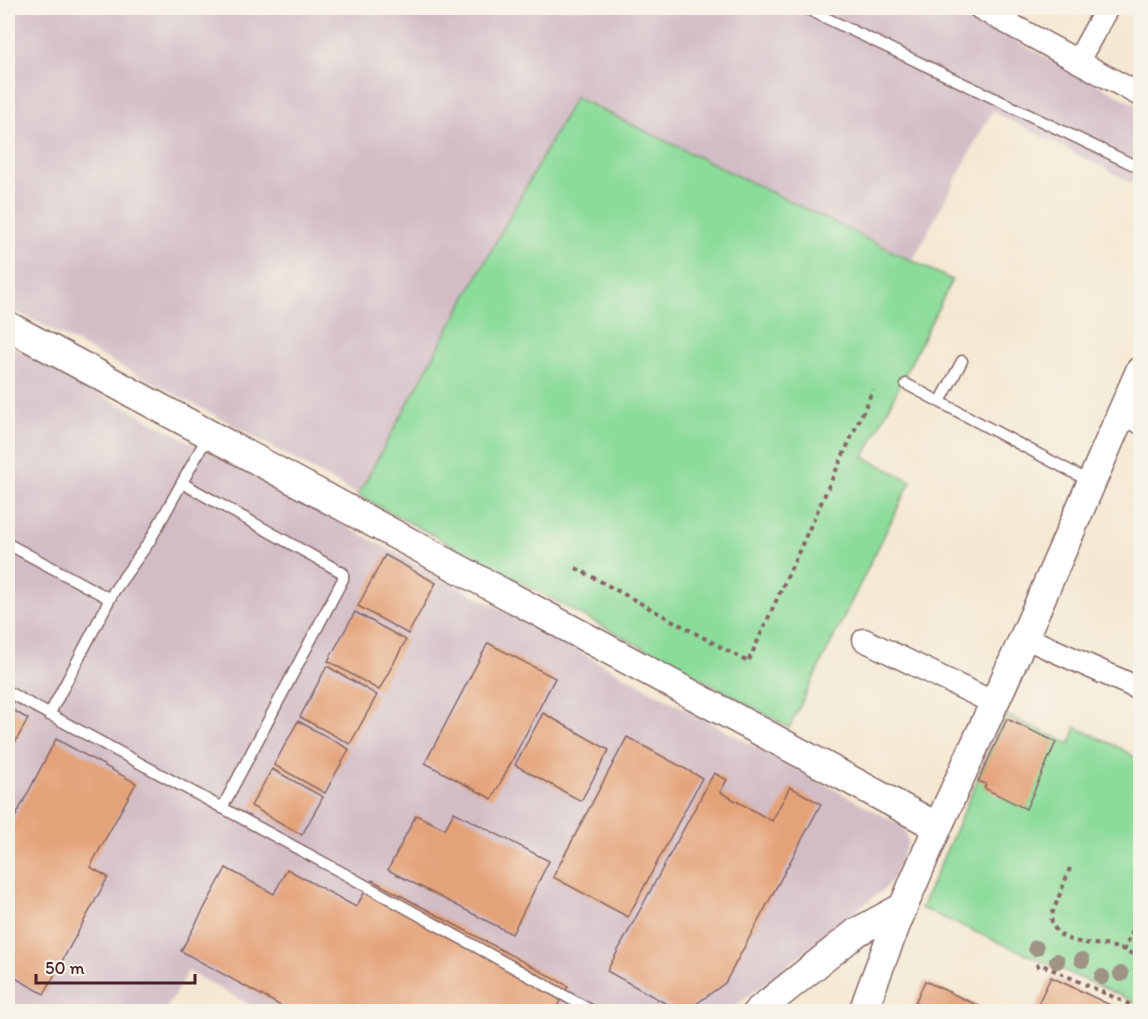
<svg xmlns="http://www.w3.org/2000/svg" width="1148" height="1019" viewBox="0 0 1148 1019" font-family="Itim,sans-serif">
	<style>
		.industrial { fill: #d2bdc6 }
		.grass { fill: #8bdb9a; stroke: #6a7d62; stroke-width: 1.5 }
		.building { fill: #e4a278 }
		.lines { fill: none; stroke-linecap: round; stroke-linejoin: round }
		.service-casing { stroke: #866565; stroke-width: 13 }
		.minor-casing { stroke: #866565; stroke-width: 25 }
		.tertiary-casing { stroke: #866565; stroke-width: 31 }
		.path { stroke: #866565; stroke-width: 4; stroke-dasharray: 4.5 4.5; stroke-linecap: butt }
		.service { stroke: #fff; stroke-width: 10 }
		.minor { stroke: #fff; stroke-width: 22 }
		.tertiary { stroke: #fff; stroke-width: 28 }
		.tree { fill: #9f9386 }
	</style>
	<rect width="100%" height="100%" fill="#f7f3e8"/>
	<filter id="ink" filterUnits="userSpaceOnUse"><feTurbulence type="fractalNoise" baseFrequency=".0167" numOctaves="2"/><feDisplacementMap in="SourceGraphic" scale="12" xChannelSelector="R" yChannelSelector="G"/><feConvolveMatrix kernelMatrix="1 2 1 2 8 2 1 2 1" color-interpolation-filters="sRGB"/></filter>
	<filter id="wash" filterUnits="userSpaceOnUse"><feTurbulence type="fractalNoise" baseFrequency=".008" numOctaves="4" result="noise"/><feDisplacementMap in="SourceGraphic" scale="24" xChannelSelector="R" yChannelSelector="G"/><feGaussianBlur stdDeviation="1.35" result="paint"/><feColorMatrix in="noise" values="0 0 0 0 0 0 0 0 0 0 0 0 0 0 0 0 0 1.4 0 .05"/><feComposite in="paint" operator="in"/></filter>
	<g filter="url(#wash)">
		<rect width="100%" height="100%" fill="#f4e8d2"/>
		<!-- industrial -->
		<g class="industrial">
			<path d="M 8,8 L 954,8 L 1140,107 L 1140,187 L 992,111 L 913,260 L 575,98 L 358,495 L 224,420 L 8,307 Z"/>
			<path d="M 8,344 L 904,827 L 908,842 L 894,877 L 885,888 L 729,1011 L 261,1011 L 188,971 L 165,1011 L 8,1011 Z"/>
		</g>
		<!-- grass -->
		<g class="grass">
			<path d="M 575,97 L 952,280 L 864,457 L 911,481 L 789,728 L 731,695 L 358,495 Z"/>
			<path d="M 1006,715 L 1070,744 L 1076,727 L 1122,749 L 1140,761 L 1140,1004 L 921,908 Z"/>
		</g>
		<g id="blocks">
			<!-- building -->
			<g class="building">
				<path d="M 385,555 L 436,583 L 408,634 L 358,606 Z"/>
				<path d="M 355,612 L 406,640 L 379,690 L 328,661 Z"/>
				<path d="M 488,643 L 555,678 L 492,799 L 425,763 Z"/>
				<path d="M 327,666 L 377,695 L 350,744 L 300,717 Z"/>
				<path d="M 8,707 L 28,719 L 8,755 Z"/>
				<path d="M 543,713 L 609,750 L 581,801 L 515,765 Z"/>
				<path d="M 1007,719 L 1056,742 L 1026,809 L 984,788 L 986,784 L 978,781 Z"/>
				<path d="M 298,721 L 349,749 L 325,793 L 274,765 Z"/>
				<path d="M 627,737 L 702,778 L 628,917 L 553,877 Z"/>
				<path d="M 56,739 L 136,783 L 90,867 L 108,877 L 44,994 L 8,974 L 8,831 Z"/>
				<path d="M 272,769 L 323,797 L 302,835 L 251,806 Z"/>
				<path d="M 714,773 L 727,780 L 720,792 L 772,821 L 790,787 L 821,804 L 725,983 L 685,1012 L 681,1012 L 607,971 Z"/>
				<path d="M 454,812 L 549,861 L 512,934 L 388,870 L 416,815 L 445,829 Z"/>
				<path d="M 226,868 L 274,894 L 287,869 L 356,907 L 372,880 L 568,986 L 554,1012 L 292,1012 L 181,951 Z"/>
				<path d="M 1051,977 L 1125,1012 L 1034,1012 Z"/>
				<path d="M 925,981 L 992,1012 L 911,1012 Z"/>
			</g>
		</g>
	</g>
	<g filter="url(#ink)">
		<use href="#blocks" fill-opacity="0" stroke="#866565" stroke-width="1.5"/>
		<g class="lines">
			<defs>
				<g id="service">
					<path d="M 805,8 L 1140,168"/>
					<path d="M 906,384 L 1091,482"/>
					<path d="M 940,402 L 962,361"/>
					<path d="M 1119,419 L 1140,429"/>
					<path d="M 182,483 L 343,573 L 343,579 L 222,808"/>
					<path d="M 8,544 L 110,599"/>
					<path d="M 8,692 L 341,872 L 594,1012"/>
					<path d="M 49,715 L 114,591 L 149,542 L 209,434"/>
				</g>
				<g id="minor">
					<path d="M 980,8 L 1140,95"/>
					<path d="M 1078,61 L 1107,8"/>
					<path d="M 1024,637 L 1140,689"/>
					<path d="M 864,640 L 994,703"/>
				</g>
				<g id="tertiary">
					<path d="M 8,326 L 936,826"/>
					<path d="M 757,1012 L 857,932 L 903,907"/>
					<path d="M 863,1012 C 908,883 969,761 1024,637 C 1064,548 1101,459 1140,371"/>
				</g>
			</defs>
			<!-- service casing -->
			<use href="#service" class="service-casing"/>
			<!-- minor casing -->
			<use href="#minor" class="minor-casing"/>
			<!-- tertiary casing -->
			<use href="#tertiary" class="tertiary-casing"/>
			<!-- path -->
			<g class="path">
				<path d="M 576,568 L 748,662 L 873,390"/>
				<path d="M 1070,868 L 1051,917 C 1055,948 1093,941 1114,947 C 1123,949 1132,954 1140,957"/>
				<path d="M 1124,951 L 1140,913"/>
				<path d="M 1036,967 L 1040,964 L 1140,1009"/>
			</g>
			<!-- service -->
			<use href="#service" class="service"/>
			<!-- minor -->
			<use href="#minor" class="minor"/>
			<!-- tertiary -->
			<use href="#tertiary" class="tertiary"/>
		</g>
		<!-- trees -->
		<g class="tree">
			<circle cx="1036" cy="948" r="8"/>
			<circle cx="1082" cy="960" r="8"/>
			<circle cx="1057" cy="961" r="8"/>
			<circle cx="1121" cy="974" r="8"/>
			<circle cx="1102" cy="977" r="8"/>
		</g>
	</g>
	<!-- margin -->
	<rect width="1148" height="1019" fill="none" stroke="#f7f3e8" stroke-width="30"/>
	<!-- scale -->
	<path d="M36 974v9h159v-9" fill="none" stroke="#4a1f2b" stroke-width="3"/>
	<text x="45" y="974" font-size="18" fill="#4a1f2b" stroke="#f7f3e8" stroke-width="4.5" paint-order="stroke">50 m</text>
</svg>
